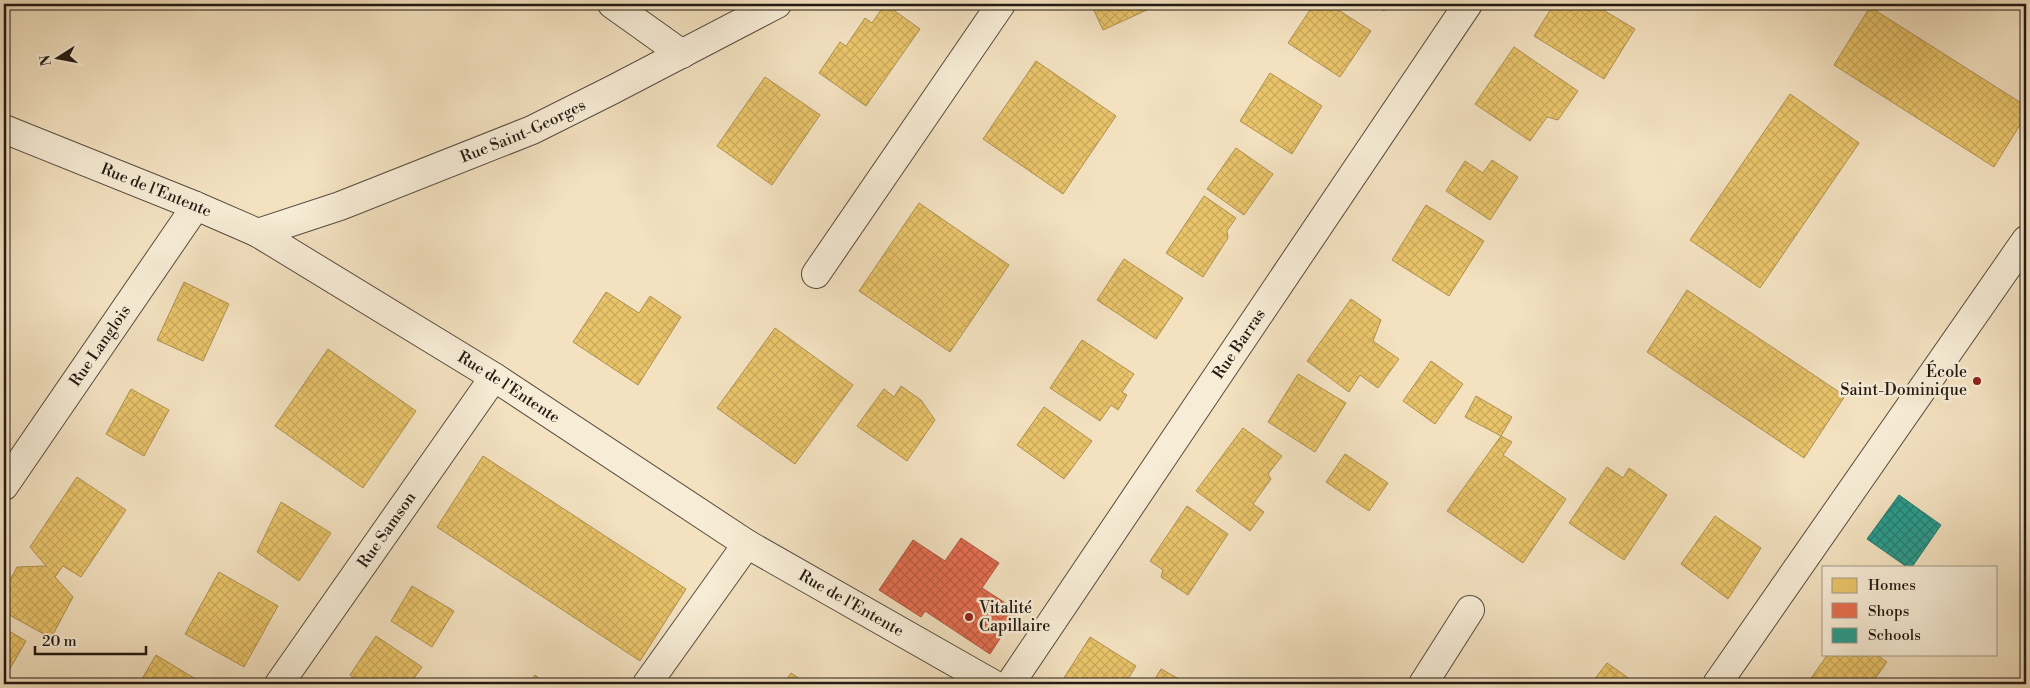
<svg xmlns="http://www.w3.org/2000/svg" width="2030" height="688" viewBox="0 0 2030 688" font-family="'Libre Bodoni',serif">
	<style>
		.homes { fill: url(#homes-cross-hatch); stroke: #ae9150 }
		.shops { fill: url(#shops-cross-hatch); stroke: #ac563e }
		.schools { fill: url(#schools-cross-hatch); stroke: #28766a }
		.lines { fill: none; stroke-linecap: round; stroke-linejoin: round }
		.minor-casing { stroke: #574c3e; stroke-width: 30 }
		.minor { stroke: #f7ecd6; stroke-width: 28 }
		.poi-dot { fill: #8f2418; stroke: #f7ecd6; stroke-width: 2 }
		.labels { text-anchor: middle; dominant-baseline: central; stroke-width: 5; stroke-linejoin: round; paint-order: stroke }
		.street-label { font-size: 16px; fill: #231a13; stroke: #f7ecd6 }
		.poi-label { font-size: 16px; fill: #231a13; stroke: #f7ecd6; text-anchor: end }
	</style>
	<defs>
		<pattern id="homes-cross-hatch" width="8" height="8" patternUnits="userSpaceOnUse" patternTransform="scale(1.25)"><rect width="8" height="8" fill="#e9c46a"/><path d="M0 0l8 8M0 8l8-8" fill="none" stroke="#c8a85b"/></pattern>
		<pattern id="shops-cross-hatch" width="8" height="8" patternUnits="userSpaceOnUse" patternTransform="scale(1.25)"><rect width="8" height="8" fill="#e76f51"/><path d="M0 0l8 8M0 8l8-8" fill="none" stroke="#bb5a42"/></pattern>
		<pattern id="schools-cross-hatch" width="8" height="8" patternUnits="userSpaceOnUse" patternTransform="scale(1.25)"><rect width="8" height="8" fill="#2a9d8f"/><path d="M0 0l8 8M0 8l8-8" fill="none" stroke="#247f74"/></pattern>
	</defs>
	<rect width="100%" height="100%" fill="#f3e1c0"/>
	<filter id="stains"><feTurbulence type="fractalNoise" baseFrequency=".004" numOctaves="4"/><feColorMatrix values="0 0 0 0 .2 0 0 0 0 .09 0 0 0 0 .02 0 0 0 .5 -.17"/></filter>
	<radialGradient id="worn" r=".72"><stop offset=".6" stop-color="#630" stop-opacity="0"/><stop offset="1" stop-color="#630" stop-opacity=".3"/></radialGradient>
	<!-- homes -->
	<g class="homes">
		<path d="M 885,4 L 920,29 L 866,106 L 819,73 L 840,42 L 846,46 L 865,18 L 872,23 Z"/>
		<path d="M 1091,4 L 1160,4 L 1103,30 Z"/>
		<path d="M 1314,4 L 1329,4 L 1371,31 L 1340,77 L 1288,43 Z"/>
		<path d="M 1374,4 L 1390,4 L 1384,11 Z"/>
		<path d="M 1554,4 L 1593,4 L 1635,29 L 1604,79 L 1534,36 Z"/>
		<path d="M 1870,7 L 2026,106 L 2026,115 L 1994,167 L 1834,65 Z"/>
		<path d="M 1514,47 L 1578,91 L 1558,120 L 1547,117 L 1530,141 L 1475,104 Z"/>
		<path d="M 1036,61 L 1116,116 L 1063,194 L 983,139 Z"/>
		<path d="M 1270,73 L 1322,106 L 1292,154 L 1240,121 Z"/>
		<path d="M 765,77 L 820,115 L 772,185 L 717,146 Z"/>
		<path d="M 1790,94 L 1859,143 L 1760,288 L 1690,240 Z"/>
		<path d="M 1236,148 L 1273,174 L 1244,215 L 1207,189 Z"/>
		<path d="M 1492,160 L 1518,177 L 1490,220 L 1446,191 L 1465,161 L 1483,173 Z"/>
		<path d="M 1204,196 L 1236,218 L 1227,231 L 1228,238 L 1203,277 L 1166,253 Z"/>
		<path d="M 919,203 L 1009,265 L 950,352 L 859,291 Z"/>
		<path d="M 1426,205 L 1484,241 L 1449,296 L 1392,260 Z"/>
		<path d="M 1124,259 L 1183,298 L 1156,339 L 1097,300 Z"/>
		<path d="M 184,282 L 229,304 L 203,361 L 157,340 Z"/>
		<path d="M 1687,290 L 1845,396 L 1804,458 L 1647,352 Z"/>
		<path d="M 606,292 L 639,313 L 650,296 L 681,317 L 638,385 L 573,342 Z"/>
		<path d="M 1351,299 L 1381,320 L 1373,341 L 1399,359 L 1378,388 L 1360,375 L 1349,392 L 1307,361 Z"/>
		<path d="M 775,328 L 853,385 L 795,464 L 717,408 Z"/>
		<path d="M 1082,340 L 1134,374 L 1122,392 L 1127,395 L 1118,410 L 1111,405 L 1100,421 L 1050,388 Z"/>
		<path d="M 328,349 L 416,411 L 363,488 L 275,426 Z"/>
		<path d="M 1431,361 L 1463,384 L 1435,424 L 1403,401 Z"/>
		<path d="M 1298,374 L 1346,403 L 1315,452 L 1268,422 Z"/>
		<path d="M 901,386 L 921,400 L 935,420 L 907,461 L 857,426 L 884,389 L 894,397 Z"/>
		<path d="M 131,389 L 169,410 L 144,456 L 106,434 Z"/>
		<path d="M 1476,396 L 1512,417 L 1501,436 L 1465,417 Z"/>
		<path d="M 1044,407 L 1092,441 L 1064,479 L 1017,445 Z"/>
		<path d="M 1243,428 L 1282,456 L 1268,474 L 1271,479 L 1253,504 L 1264,512 L 1250,531 L 1196,491 Z"/>
		<path d="M 1501,436 L 1512,442 L 1503,455 L 1566,499 L 1523,563 L 1447,511 Z"/>
		<path d="M 1345,454 L 1388,483 L 1369,511 L 1326,482 Z"/>
		<path d="M 483,456 L 686,589 L 640,661 L 437,527 Z"/>
		<path d="M 1607,467 L 1623,478 L 1629,468 L 1667,495 L 1624,560 L 1569,523 Z"/>
		<path d="M 77,477 L 126,510 L 81,577 L 63,566 L 55,577 L 73,597 L 51,638 L 4,612 L 4,592 L 17,567 L 46,566 L 30,547 Z"/>
		<path d="M 281,502 L 331,533 L 299,581 L 257,552 Z"/>
		<path d="M 1187,506 L 1228,534 L 1188,595 L 1161,577 L 1163,570 L 1150,561 Z"/>
		<path d="M 1715,516 L 1761,548 L 1728,599 L 1681,564 Z"/>
		<path d="M 219,572 L 278,606 L 244,667 L 185,634 Z"/>
		<path d="M 412,586 L 454,611 L 432,647 L 391,621 Z"/>
		<path d="M 4,628 L 26,641 L 4,679 Z"/>
		<path d="M 376,636 L 422,667 L 410,684 L 363,684 L 350,675 Z"/>
		<path d="M 1090,637 L 1136,666 L 1125,684 L 1060,684 Z"/>
		<path d="M 1828,654 L 1876,654 L 1887,662 L 1871,684 L 1807,684 Z"/>
		<path d="M 156,655 L 204,684 L 139,684 Z"/>
		<path d="M 1607,663 L 1637,684 L 1591,684 Z"/>
		<path d="M 1161,669 L 1188,684 L 1152,684 Z"/>
		<path d="M 791,673 L 808,684 L 784,684 Z"/>
		<path d="M 535,675 L 547,684 L 529,684 Z"/>
	</g>
	<!-- shops -->
	<path class="shops" d="M 961,538 L 999,563 L 982,588 L 1018,611 L 990,654 L 925,611 L 921,617 L 879,590 L 913,540 L 945,561 Z"/>
	<!-- schools -->
	<path class="schools" d="M 1899,495 L 1941,525 L 1912,567 L 1907,567 L 1867,539 Z"/>
	<g class="lines">
		<defs>
			<g id="minor">
				<path d="M 612,4 L 682,54"/>
				<path id="s1" d="M 4,129 L 196,206 L 258,233 L 494,377 L 747,544 L 993,684"/>
				<path id="s2" d="M 258,233 L 340,206 L 532,130 L 612,90 L 777,4"/>
				<path d="M 816,274 L 1001,4"/>
				<path id="s3" d="M 4,486 L 196,206"/>
				<path id="s4" d="M 279,684 L 494,377"/>
				<path d="M 647,684 L 747,544"/>
				<path id="s5" d="M 1010,684 L 1468,4"/>
				<path d="M 1423,684 L 1470,610"/>
				<path d="M 1717,684 L 2026,240"/>
			</g>
		</defs>
		<!-- minor casing -->
		<use href="#minor" class="minor-casing"/>
		<!-- minor -->
		<use href="#minor" class="minor"/>
	</g>
	<!-- markers -->
	<g class="poi-dot">
		<circle cx="1977" cy="381" r="5"/>
		<circle cx="969" cy="617" r="5"/>
	</g>
	<g class="labels">
		<!-- street labels -->
		<g class="street-label">
			<text stroke="none"><textPath href="#s2" startOffset="284">Rue Saint-Georges</textPath></text>
			<text stroke="none"><textPath href="#s1" startOffset="164">Rue de l'Entente</textPath></text>
			<text stroke="none"><textPath href="#s5" startOffset="410">Rue Barras</textPath></text>
			<text stroke="none"><textPath href="#s3" startOffset="170">Rue Langlois</textPath></text>
			<text stroke="none"><textPath href="#s1" startOffset="569">Rue de l'Entente</textPath></text>
			<text stroke="none"><textPath href="#s4" startOffset="188">Rue Samson</textPath></text>
			<text stroke="none"><textPath href="#s1" startOffset="974">Rue de l'Entente</textPath></text>
		</g>
		<!-- poi labels -->
		<g class="poi-label">
			<text x="1967" y="372">École<tspan x="1967" dy="18">Saint-Dominique</tspan></text>
			<text x="979" y="608" text-anchor="start">Vitalité<tspan x="979" dy="18">Capillaire</tspan></text>
		</g>
	</g>
	<!-- margin -->
	<rect width="2030" height="688" fill="none" stroke="#f3e1c0" stroke-width="20"/>
	<rect x="5" y="5" width="2020" height="678" fill="none" stroke="#231a13" stroke-width="2.5"/>
	<rect x="10" y="10" width="2010" height="668" fill="none" stroke="#231a13"/>
	<!-- legend -->
	<rect x="1822" y="566" width="175" height="90" fill="#f7ecd6" stroke="#a29888"/>
	<rect x="1832" y="578" width="25" height="15" fill="#e9c46a" stroke="#a29888"/>
	<text x="1868" y="590" font-size="15" fill="#231a13">Homes</text>
	<rect x="1832" y="603" width="25" height="15" fill="#e76f51" stroke="#a29888"/>
	<text x="1868" y="616" font-size="15" fill="#231a13">Shops</text>
	<rect x="1832" y="628" width="25" height="15" fill="#2a9d8f" stroke="#a29888"/>
	<text x="1868" y="640" font-size="15" fill="#231a13">Schools</text>
	<!-- north arrow -->
	<g transform="translate(58 58) rotate(259)" stroke="#f7ecd6" stroke-width="4" paint-order="stroke">
	<path d="M0-4L9 19L0 12L-9 19Z" fill="#231a13"/>
	<text y="-8" font-size="14" font-weight="bold" text-anchor="middle" fill="#231a13">N</text>
	</g>
	<!-- scale -->
	<path d="M35 646v8h111v-8" fill="none" stroke="#231a13" stroke-width="2.5"/>
	<text x="42" y="646" font-size="15" fill="#231a13" stroke="#f7ecd6" stroke-width="4" paint-order="stroke">20 m</text>
	<rect width="100%" height="100%" filter="url(#stains)"/>
	<rect width="100%" height="100%" fill="url(#worn)"/>
</svg>
